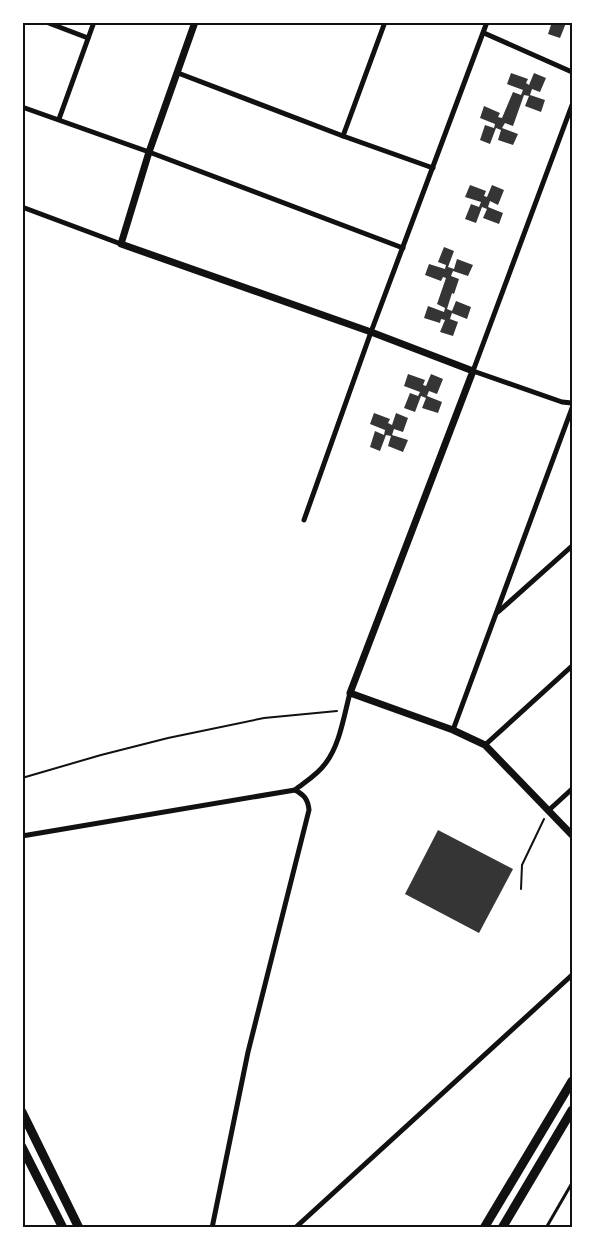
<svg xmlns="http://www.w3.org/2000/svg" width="595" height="1250" viewBox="0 0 595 1250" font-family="Rubik,sans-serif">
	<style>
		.building { fill: #353535 }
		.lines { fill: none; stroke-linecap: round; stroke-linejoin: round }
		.path { stroke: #111; stroke-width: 2 }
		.service { stroke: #111; stroke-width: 3 }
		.minor { stroke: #111; stroke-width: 5 }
		.tertiary { stroke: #111; stroke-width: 7 }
		.primary { stroke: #111; stroke-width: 9 }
		.neatline { fill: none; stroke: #111; stroke-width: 2 }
	</style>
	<rect width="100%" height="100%" fill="#fff"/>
	<!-- building -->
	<g class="building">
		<path d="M 552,22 L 566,23 L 560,38 L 548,34 Z"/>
		<path d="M 511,73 L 528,79 L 526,83 L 529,85 L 534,73 L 546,78 L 540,92 L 532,89 L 530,95 L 545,100 L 541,112 L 525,106 L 529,96 L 524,95 L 513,126 L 505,123 L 502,128 L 518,134 L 513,145 L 498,140 L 501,130 L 496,128 L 490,144 L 480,140 L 485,125 L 494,128 L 495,124 L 480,118 L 484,106 L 500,113 L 498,117 L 502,118 L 513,92 L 521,95 L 523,90 L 507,84 Z"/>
		<path d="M 470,185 L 486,191 L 484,196 L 487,197 L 492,185 L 504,190 L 498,205 L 490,201 L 488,207 L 503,213 L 499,224 L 483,218 L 487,209 L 482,207 L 476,223 L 465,219 L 471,204 L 479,207 L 481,202 L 465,197 Z"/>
		<path d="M 444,247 L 454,251 L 448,267 L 454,269 L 457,259 L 473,265 L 468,276 L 453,271 L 451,276 L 459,279 L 454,294 L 452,293 L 447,309 L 452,311 L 456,301 L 471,307 L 467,319 L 452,313 L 450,319 L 458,322 L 453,336 L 440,332 L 445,320 L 441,319 L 440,323 L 424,318 L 428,306 L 444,312 L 445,308 L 437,304 L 446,278 L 443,277 L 441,281 L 425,275 L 429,264 L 445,269 L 446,265 L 438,262 Z"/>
		<path d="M 408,374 L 425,380 L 423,385 L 426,386 L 431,374 L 443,379 L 437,394 L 429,391 L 427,396 L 442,402 L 438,413 L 422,408 L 426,398 L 421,396 L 415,412 L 404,408 L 410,393 L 418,396 L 420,392 L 404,386 Z"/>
		<path d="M 374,413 L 390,419 L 388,423 L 392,425 L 396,413 L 408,418 L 403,432 L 394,429 L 392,435 L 408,440 L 403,452 L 388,446 L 391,436 L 386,435 L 380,451 L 370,447 L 375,431 L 384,435 L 385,430 L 370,424 Z"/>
		<path d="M 438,830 L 513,869 L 479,933 L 405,894 Z"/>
	</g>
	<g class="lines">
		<!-- path -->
		<g class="path">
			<path d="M 22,778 L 101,755 L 168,738 L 264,718 L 337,711"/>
			<path d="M 521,889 L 522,865 L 544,819"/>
		</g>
		<!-- service -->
		<path class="service" d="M 546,1228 L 572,1183"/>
		<!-- minor -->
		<g class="minor">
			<path d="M 46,22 L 88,38"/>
			<path d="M 484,33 L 572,72"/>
			<path d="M 178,73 L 343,136 L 433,168"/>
			<path d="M 572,105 L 473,371 L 562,402 L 572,403"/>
			<path d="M 22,107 L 149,152 L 403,248"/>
			<path d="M 59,119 L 94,22"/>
			<path d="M 343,136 L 385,22"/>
			<path d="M 22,207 L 121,244"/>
			<path d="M 304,520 L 371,332 L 487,22"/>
			<path d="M 498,612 L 572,546"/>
			<path d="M 453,730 L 572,408"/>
			<path d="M 485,745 L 572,666"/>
			<path d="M 549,810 L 572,789"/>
			<path d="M 22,836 L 295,790"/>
			<path d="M 212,1228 L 248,1052 L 309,810 C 308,799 304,795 295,790 C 305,782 317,775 325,764 C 340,745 344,715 350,693"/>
			<path d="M 295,1228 L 572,975"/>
		</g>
		<!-- tertiary -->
		<path class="tertiary" d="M 195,22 L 149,152 L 121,244 L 371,332 L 473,371 L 350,693 L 453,730 L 485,745 L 572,835"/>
		<!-- primary -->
		<g class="primary">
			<path d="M 22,1112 L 79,1228"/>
			<path d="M 22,1147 L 63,1228"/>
			<path d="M 484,1228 L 572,1081"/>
			<path d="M 502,1228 L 572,1110"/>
		</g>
	</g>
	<!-- border -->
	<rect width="595" height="1250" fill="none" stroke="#ffffff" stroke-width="48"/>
	<rect x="24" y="24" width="547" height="1202" class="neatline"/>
</svg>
